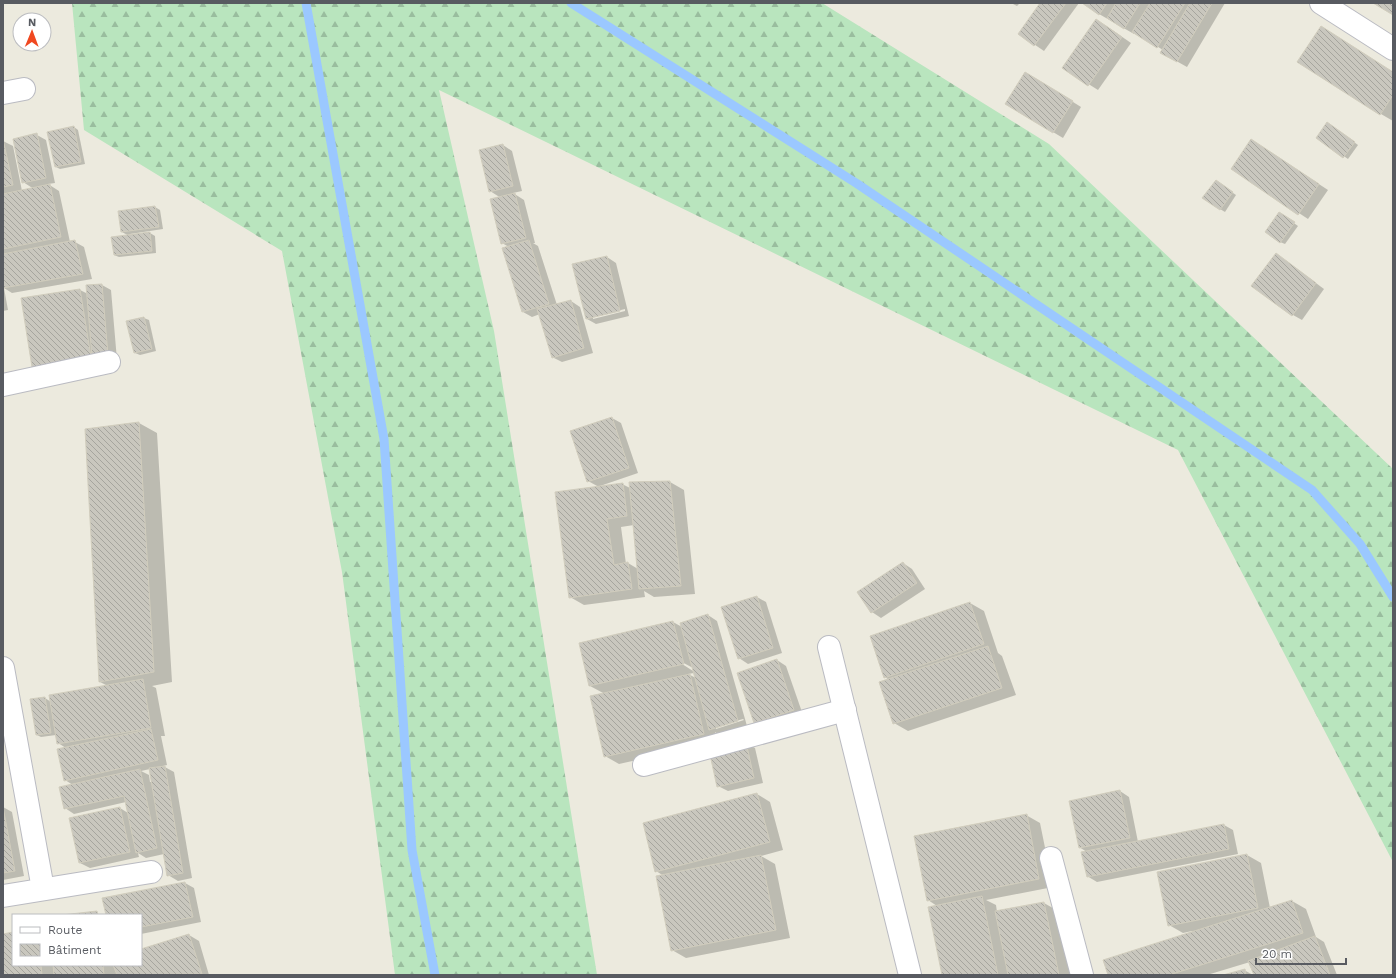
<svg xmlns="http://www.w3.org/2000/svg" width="1396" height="978" viewBox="0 0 1396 978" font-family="'Work Sans',sans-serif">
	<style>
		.forest { fill: url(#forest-firs) }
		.shadow { fill: #0003; fill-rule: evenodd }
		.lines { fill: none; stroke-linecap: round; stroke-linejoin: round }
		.stream { stroke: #9bc8ff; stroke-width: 9 }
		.building { fill: url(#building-back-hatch); stroke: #d1cdbd }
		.street-casing { stroke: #babbc2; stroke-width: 24 }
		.street { stroke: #fff; stroke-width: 22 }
	</style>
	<defs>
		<pattern id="forest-firs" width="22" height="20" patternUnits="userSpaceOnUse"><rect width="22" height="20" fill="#b9e5be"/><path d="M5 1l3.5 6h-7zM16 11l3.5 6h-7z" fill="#99bd9e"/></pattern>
		<pattern id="building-back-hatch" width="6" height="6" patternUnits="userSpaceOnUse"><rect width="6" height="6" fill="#c9c7be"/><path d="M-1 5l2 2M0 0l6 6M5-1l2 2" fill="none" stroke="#a6a59e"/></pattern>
	</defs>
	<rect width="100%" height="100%" fill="#eceade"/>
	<!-- forest -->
	<path class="forest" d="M 72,3 L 822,3 L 1049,144 L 1393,469 L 1393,862 L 1178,450 L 439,90 L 494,331 L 597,975 L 395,975 L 342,572 L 282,251 L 84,130 Z"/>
	<!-- shadow -->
	<g class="shadow">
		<path d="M 1011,3 L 1020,3 L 1017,6 Z"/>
		<path d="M 1041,3 L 1079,3 L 1044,51 L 1019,34 Z"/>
		<path d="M 1084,3 L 1225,3 L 1187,67 L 1162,53 L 1163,50 L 1134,32 L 1134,34 L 1099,14 Z"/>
		<path d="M 1105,25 L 1131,43 L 1098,90 L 1063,68 Z"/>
		<path d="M 1299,62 L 1393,73 L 1393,121 L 1381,114 Z"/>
		<path d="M 1035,78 L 1081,107 L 1063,138 L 1006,104 Z"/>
		<path d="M 1332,126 L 1358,145 L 1348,159 L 1317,138 Z"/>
		<path d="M 74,127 L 78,130 L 85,164 L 60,169 L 56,167 Z"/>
		<path d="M 37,135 L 46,140 L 55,183 L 48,184 L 59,191 L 70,242 L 75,242 L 84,247 L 92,279 L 12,293 L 4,288 L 8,310 L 3,311 L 3,141 L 13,146 L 22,191 L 34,189 L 23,182 Z"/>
		<path d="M 503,145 L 512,151 L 522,191 L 513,193 L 524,200 L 535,243 L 533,243 L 538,246 L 557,305 L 571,301 L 580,307 L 593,353 L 562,362 L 552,357 L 540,314 L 532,317 L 523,312 L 509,247 L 502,243 L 501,198 L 490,191 Z"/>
		<path d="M 1261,146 L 1328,190 L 1308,219 L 1232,169 Z"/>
		<path d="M 1220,184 L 1236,195 L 1225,212 L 1220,209 Z"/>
		<path d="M 155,207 L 160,210 L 163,229 L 130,234 L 130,236 L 150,233 L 155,236 L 156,253 L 119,257 L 114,255 L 129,236 L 122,232 Z"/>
		<path d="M 1284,216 L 1298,226 L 1285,244 L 1280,242 Z"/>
		<path d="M 607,257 L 616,263 L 629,316 L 596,324 L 587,319 ZM 625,309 L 625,311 L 593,319 L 593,317 Z"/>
		<path d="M 1285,260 L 1324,289 L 1302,320 L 1293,315 Z"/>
		<path d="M 102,285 L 111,290 L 117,360 L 47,374 L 33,366 L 80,290 L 88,294 Z"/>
		<path d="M 144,318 L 149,320 L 156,351 L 140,355 L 135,353 L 128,322 Z"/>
		<path d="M 612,418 L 621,423 L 638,473 L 600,486 L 600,487 L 622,484 L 630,488 L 670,482 L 684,490 L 695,594 L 654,597 L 644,591 L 645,597 L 584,605 L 570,597 L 599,487 L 588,481 ZM 634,525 L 638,569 L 628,563 L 626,564 L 621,527 Z"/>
		<path d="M 139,423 L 157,433 L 172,682 L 152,686 L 156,688 L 165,736 L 161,736 L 167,765 L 163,766 L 174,772 L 192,878 L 178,881 L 168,875 L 164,854 L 146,858 L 138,853 L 139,857 L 90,868 L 80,863 L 120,808 L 128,813 L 126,802 L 74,814 L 65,808 L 73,785 L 65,780 L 66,748 L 58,743 L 56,735 L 41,737 L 37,735 L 45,698 L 51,702 L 108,686 L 100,682 ZM 150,769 L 152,782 L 150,782 L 149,775 L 141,771 Z"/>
		<path d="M 903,563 L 912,569 L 925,589 L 881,618 L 872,612 Z"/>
		<path d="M 757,597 L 766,602 L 782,653 L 748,664 L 739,658 Z"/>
		<path d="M 970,603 L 984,611 L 998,653 L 1002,656 L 1016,695 L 908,731 L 894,723 L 889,680 L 885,677 Z"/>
		<path d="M 708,615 L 717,621 L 747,726 L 719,735 L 715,732 L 717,742 L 619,764 L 605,756 L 605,694 L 590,686 L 580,644 L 673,622 L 682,627 ZM 680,661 L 693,668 L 693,671 L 679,662 ZM 694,673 L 696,678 L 688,674 ZM 743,719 L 744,720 L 716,729 L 716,727 Z"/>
		<path d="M 777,660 L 786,666 L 803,715 L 764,728 L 755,723 Z"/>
		<path d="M 746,743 L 755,748 L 763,783 L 728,791 L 718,786 Z"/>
		<path d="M 1120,791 L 1129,797 L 1138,842 L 1224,825 L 1233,830 L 1238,854 L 1097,882 L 1087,876 L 1087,852 L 1079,847 Z"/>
		<path d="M 757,794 L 770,802 L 783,850 L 761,856 L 775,864 L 790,938 L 686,958 L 672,950 L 664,876 L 656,871 Z"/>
		<path d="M 3,807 L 12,812 L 24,876 L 3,880 Z"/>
		<path d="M 1026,815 L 1040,823 L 1053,887 L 986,900 L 996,905 L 997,912 L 1044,903 L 1058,911 L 1071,975 L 943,975 L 937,906 L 928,900 Z"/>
		<path d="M 1247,855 L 1261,863 L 1270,908 L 1292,901 L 1306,909 L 1316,937 L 1324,942 L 1337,975 L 1255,975 L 1250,962 L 1207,975 L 1109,975 L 1192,933 L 1192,931 L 1183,933 L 1169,925 Z"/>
		<path d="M 185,883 L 194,888 L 201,922 L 141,934 L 141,915 L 107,915 Z"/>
		<path d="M 13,933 L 13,965 L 141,965 L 141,950 L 189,935 L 199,941 L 209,975 L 3,975 L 3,935 Z"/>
		<path d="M 1244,970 L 1253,975 L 1227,975 Z"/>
	</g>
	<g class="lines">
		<!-- stream -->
		<g class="stream">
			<path d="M 306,3 L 384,439 L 412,850 L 435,975"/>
			<path d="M 571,3 L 856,183 L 1312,490 L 1360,544 L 1393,597"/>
		</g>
	</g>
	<!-- building -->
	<g class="building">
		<path d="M 1040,3 L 1066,3 L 1034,46 L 1018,34 Z"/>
		<path d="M 1082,3 L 1107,3 L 1099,15 Z"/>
		<path d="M 1116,3 L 1140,3 L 1124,29 L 1107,18 Z"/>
		<path d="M 1150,3 L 1185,3 L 1157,48 L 1132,32 Z"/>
		<path d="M 1190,3 L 1212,3 L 1177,62 L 1160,53 Z"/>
		<path d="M 1373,3 L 1393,3 L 1393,15 Z"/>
		<path d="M 1096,19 L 1122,37 L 1088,86 L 1062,68 Z"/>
		<path d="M 1321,26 L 1393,72 L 1393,95 L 1380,115 L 1297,62 Z"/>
		<path d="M 1025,72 L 1073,101 L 1053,133 L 1005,104 Z"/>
		<path d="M 1327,122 L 1355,142 L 1343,158 L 1316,138 Z"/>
		<path d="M 74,126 L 81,162 L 55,167 L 47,132 Z"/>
		<path d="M 37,133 L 46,178 L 22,183 L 13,139 Z"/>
		<path d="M 3,139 L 13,185 L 3,187 Z"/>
		<path d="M 1251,139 L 1319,184 L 1298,215 L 1231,169 Z"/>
		<path d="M 503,144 L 513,186 L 489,192 L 479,150 Z"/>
		<path d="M 1216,180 L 1233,192 L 1220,210 L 1202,198 Z"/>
		<path d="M 50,184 L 61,237 L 3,249 L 3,194 Z"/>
		<path d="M 515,193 L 526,238 L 501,244 L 490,199 Z"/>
		<path d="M 155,206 L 159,227 L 121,232 L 118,211 Z"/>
		<path d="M 1279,212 L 1295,222 L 1280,243 L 1265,232 Z"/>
		<path d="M 150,232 L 152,251 L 114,255 L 111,237 Z"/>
		<path d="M 75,240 L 83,274 L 3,288 L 3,254 Z"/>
		<path d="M 529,240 L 549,304 L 522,312 L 502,248 Z"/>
		<path d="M 1276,253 L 1316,283 L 1292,316 L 1251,286 Z"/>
		<path d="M 607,256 L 620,311 L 586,319 L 572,264 Z"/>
		<path d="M 102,284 L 108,355 L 92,357 L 86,285 Z"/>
		<path d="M 80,289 L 91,357 L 32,367 L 21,298 Z"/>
		<path d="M 571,300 L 584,348 L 552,358 L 537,309 Z"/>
		<path d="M 144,317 L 152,349 L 134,353 L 126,321 Z"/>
		<path d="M 612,417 L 629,468 L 587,482 L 570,431 Z"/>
		<path d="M 139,422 L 154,672 L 99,682 L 85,429 Z"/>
		<path d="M 670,481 L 681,586 L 639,589 L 629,482 Z"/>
		<path d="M 623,483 L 627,516 L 607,519 L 614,565 L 628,562 L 632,589 L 569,598 L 555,492 Z"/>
		<path d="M 903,562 L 917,583 L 871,613 L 857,592 Z"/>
		<path d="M 757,596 L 773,648 L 738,659 L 721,607 Z"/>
		<path d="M 970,602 L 984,644 L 884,678 L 870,636 Z"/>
		<path d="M 708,614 L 738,721 L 709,730 L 680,623 Z"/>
		<path d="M 673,621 L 684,664 L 589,686 L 579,643 Z"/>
		<path d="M 988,646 L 1002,688 L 893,724 L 879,682 Z"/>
		<path d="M 777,659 L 794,710 L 754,723 L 737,673 Z"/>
		<path d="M 690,674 L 704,734 L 604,757 L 590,696 Z"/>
		<path d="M 143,679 L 151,728 L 57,744 L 49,695 Z"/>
		<path d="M 45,697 L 51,733 L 36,735 L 30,699 Z"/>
		<path d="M 151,729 L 158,760 L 64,781 L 57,749 Z"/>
		<path d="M 746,742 L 754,778 L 717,787 L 709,750 Z"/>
		<path d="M 165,766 L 183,873 L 167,876 L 149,768 Z"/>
		<path d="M 140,769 L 157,848 L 136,853 L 124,796 L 64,809 L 59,787 Z"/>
		<path d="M 1120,790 L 1130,838 L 1079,848 L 1069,801 Z"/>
		<path d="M 757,793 L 770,842 L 655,872 L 643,823 Z"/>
		<path d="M 3,807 L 15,871 L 3,873 Z"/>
		<path d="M 120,807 L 130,852 L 79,863 L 69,818 Z"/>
		<path d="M 1027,814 L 1039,879 L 927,901 L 914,836 Z"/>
		<path d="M 1224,824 L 1229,849 L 1087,877 L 1081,852 Z"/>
		<path d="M 1247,854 L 1258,908 L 1168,926 L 1157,872 Z"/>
		<path d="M 761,855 L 776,930 L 671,951 L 656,876 Z"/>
		<path d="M 185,882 L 193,917 L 141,927 L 141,915 L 106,915 L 102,898 Z"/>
		<path d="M 982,896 L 998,975 L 942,975 L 928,907 Z"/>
		<path d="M 1292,900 L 1303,933 L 1169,975 L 1108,975 L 1103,960 Z"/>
		<path d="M 1044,902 L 1059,975 L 1008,975 L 995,911 Z"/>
		<path d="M 97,911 L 98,915 L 62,915 Z"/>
		<path d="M 13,932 L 13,965 L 41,965 L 42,975 L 3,975 L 3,934 Z"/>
		<path d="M 189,934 L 202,974 L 117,975 L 113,965 L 141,965 L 141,949 Z"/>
		<path d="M 1315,936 L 1330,975 L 1254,975 L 1248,961 Z"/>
		<path d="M 53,965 L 103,965 L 104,975 L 54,975 Z"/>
		<path d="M 1245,969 L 1246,975 L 1223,975 Z"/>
	</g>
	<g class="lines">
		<defs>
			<g id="street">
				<path d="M 1321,3 L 1393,49"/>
				<path d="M 3,93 L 24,89"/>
				<path d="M 3,385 L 109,362"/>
				<path d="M 829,647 L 910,975"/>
				<path d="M 3,668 L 43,889"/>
				<path d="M 644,765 L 845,710"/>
				<path d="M 1051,858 L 1082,975"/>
				<path d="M 3,896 L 151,872"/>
			</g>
		</defs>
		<!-- street casing -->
		<use href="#street" class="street-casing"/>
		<!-- street -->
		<use href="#street" class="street"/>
	</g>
	<!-- border -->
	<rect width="1396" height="978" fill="none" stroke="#585b61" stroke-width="8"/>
	<!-- legend -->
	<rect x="12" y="914" width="130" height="52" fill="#ffffff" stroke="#bcbdc0"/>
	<rect x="20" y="927" width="20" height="6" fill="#ffffff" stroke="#bcbdc0"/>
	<text x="48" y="934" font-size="12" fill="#585b61">Route</text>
	<rect x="20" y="944" width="20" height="12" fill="url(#building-back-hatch)" stroke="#bcbdc0"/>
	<text x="48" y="954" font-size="12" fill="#585b61">Bâtiment</text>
	<!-- north arrow -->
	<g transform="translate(32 32) rotate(1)"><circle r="19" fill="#ffffff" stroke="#bcbdc0"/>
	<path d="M0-3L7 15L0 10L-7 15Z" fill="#f04820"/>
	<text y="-6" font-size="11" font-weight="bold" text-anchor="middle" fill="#585b61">N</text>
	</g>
	<!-- scale -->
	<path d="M1256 958v6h90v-6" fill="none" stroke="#585b61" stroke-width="2"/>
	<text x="1262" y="958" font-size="12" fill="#585b61" stroke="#ffffff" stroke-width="3" paint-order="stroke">20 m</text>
</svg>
